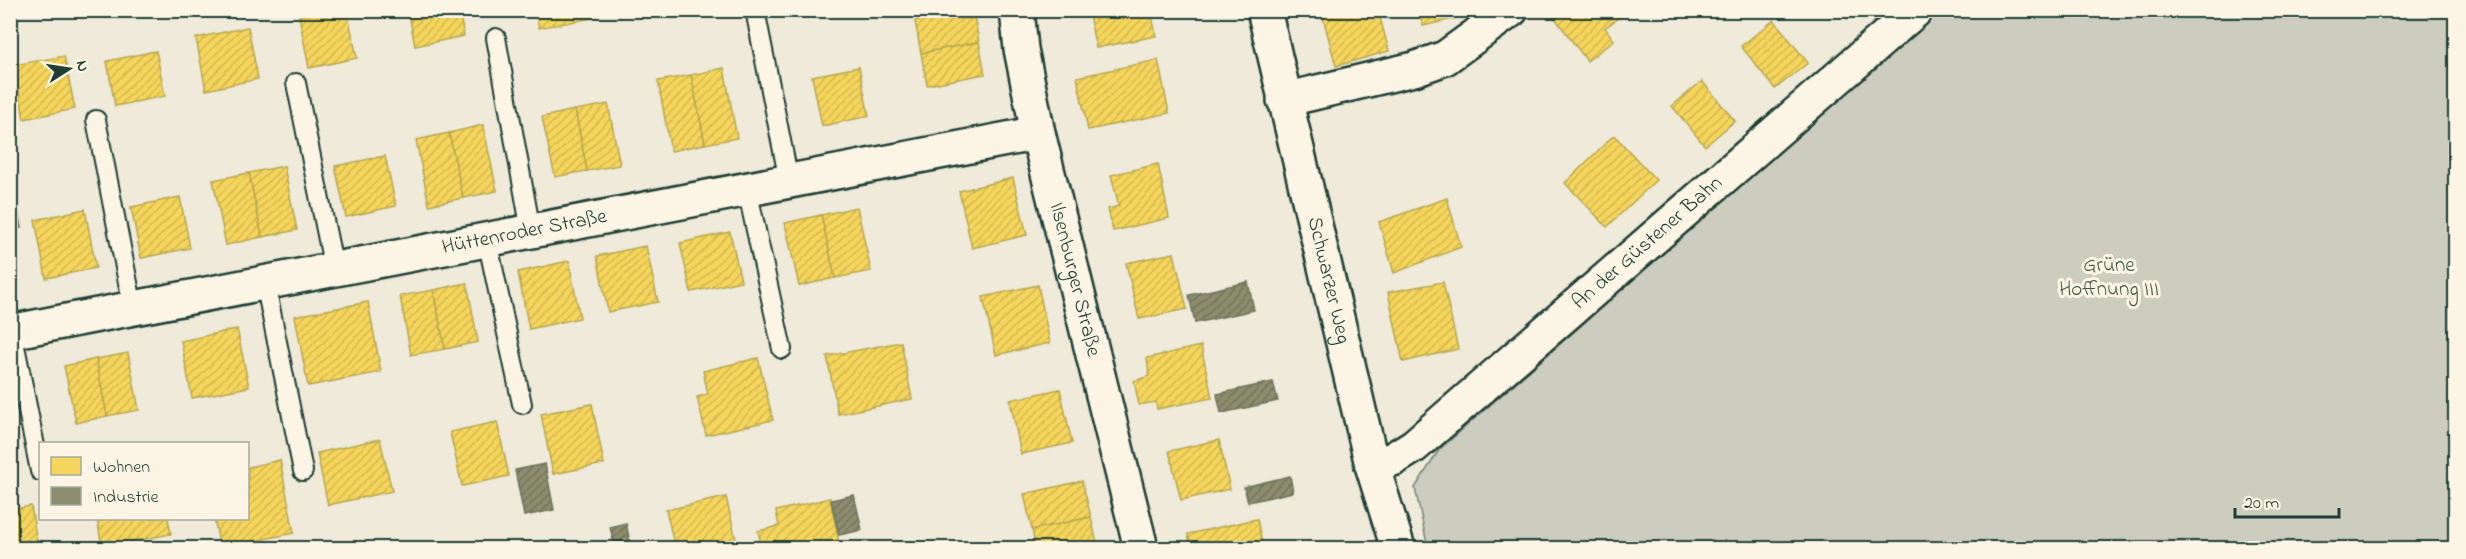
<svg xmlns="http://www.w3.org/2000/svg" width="2466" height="559" viewBox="0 0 2466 559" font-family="'Indie Flower',sans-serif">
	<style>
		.green { fill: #cccdbf; stroke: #76857a; stroke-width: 1.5 }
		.homes { fill: url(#homes-hatch); stroke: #b6a750; stroke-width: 1.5 }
		.industry { fill: url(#industry-hatch); stroke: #6b745d; stroke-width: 1.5 }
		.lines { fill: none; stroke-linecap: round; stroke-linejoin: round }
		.lane-casing { stroke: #1f3d34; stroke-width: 22 }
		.street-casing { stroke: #1f3d34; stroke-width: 38 }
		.lane { stroke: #fcf5e5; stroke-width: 18 }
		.street { stroke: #fcf5e5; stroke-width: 33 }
		.labels { text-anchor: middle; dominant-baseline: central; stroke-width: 6; stroke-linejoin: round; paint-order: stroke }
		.street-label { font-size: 21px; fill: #1f3d34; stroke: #fcf5e5 }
		.park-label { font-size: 21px; fill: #425a50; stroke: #fcf5e5 }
	</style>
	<defs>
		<pattern id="homes-hatch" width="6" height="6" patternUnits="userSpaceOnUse" patternTransform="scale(1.5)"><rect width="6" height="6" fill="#f6d55c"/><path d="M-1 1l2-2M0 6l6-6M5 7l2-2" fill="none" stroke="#d2b851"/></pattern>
		<pattern id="industry-hatch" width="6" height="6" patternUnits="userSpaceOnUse" patternTransform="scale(1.5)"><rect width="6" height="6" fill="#8c8c6e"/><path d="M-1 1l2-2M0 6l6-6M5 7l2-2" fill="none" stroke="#72745b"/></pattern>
	</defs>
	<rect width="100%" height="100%" fill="#efeada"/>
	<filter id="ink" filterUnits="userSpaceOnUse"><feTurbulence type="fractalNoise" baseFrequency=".0167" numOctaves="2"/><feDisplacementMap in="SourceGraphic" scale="12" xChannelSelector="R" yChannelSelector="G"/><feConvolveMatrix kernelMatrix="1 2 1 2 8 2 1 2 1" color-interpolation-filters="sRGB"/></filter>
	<g filter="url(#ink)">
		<!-- green -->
		<path class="green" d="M 1941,10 L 2455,11 L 2455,548 L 1428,548 L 1415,488 L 1439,450 Z"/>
		<!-- homes -->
		<g class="homes">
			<path d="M 323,10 L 347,10 L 357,58 L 309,68 L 299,16 Z"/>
			<path d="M 408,10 L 459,10 L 464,36 L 415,46 Z"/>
			<path d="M 535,10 L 592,10 L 593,18 L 539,28 Z"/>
			<path d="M 973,10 L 979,42 L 921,53 L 915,21 Z"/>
			<path d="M 1088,10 L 1151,10 L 1156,36 L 1096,48 Z"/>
			<path d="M 1321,10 L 1378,10 L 1389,51 L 1336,66 Z"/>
			<path d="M 1418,10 L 1472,10 L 1473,14 L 1423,26 Z"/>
			<path d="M 1549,10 L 1617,10 L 1621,16 L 1605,28 L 1614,40 L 1587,61 Z"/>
			<path d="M 1841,10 L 1859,10 L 1848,19 Z"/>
			<path d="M 1774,20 L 1808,63 L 1775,89 L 1741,46 Z"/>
			<path d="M 248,27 L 258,79 L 206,90 L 196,38 Z"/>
			<path d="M 979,42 L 985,74 L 927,85 L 921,53 Z"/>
			<path d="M 156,51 L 165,96 L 115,106 L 107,61 Z"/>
			<path d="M 64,56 L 75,109 L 24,119 L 14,65 Z"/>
			<path d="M 1158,60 L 1169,113 L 1088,130 L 1077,77 Z"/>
			<path d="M 859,67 L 869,116 L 822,126 L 812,76 Z"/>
			<path d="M 724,68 L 737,138 L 705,144 L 691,75 Z"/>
			<path d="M 691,75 L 705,144 L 671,151 L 658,81 Z"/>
			<path d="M 1702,81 L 1735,121 L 1705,146 L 1672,106 Z"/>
			<path d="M 608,104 L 620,165 L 587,171 L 575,110 Z"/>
			<path d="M 575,110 L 587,171 L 555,177 L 542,117 Z"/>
			<path d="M 483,125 L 497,191 L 463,198 L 449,133 Z"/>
			<path d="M 449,133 L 463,198 L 429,205 L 416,140 Z"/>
			<path d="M 1614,135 L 1656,180 L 1607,227 L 1565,183 Z"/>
			<path d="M 385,156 L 396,206 L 346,217 L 335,166 Z"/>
			<path d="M 1158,164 L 1169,218 L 1113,231 L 1108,209 L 1119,206 L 1111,175 Z"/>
			<path d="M 284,166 L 297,230 L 262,237 L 249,173 Z"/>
			<path d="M 249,173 L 262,237 L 226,245 L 213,180 Z"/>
			<path d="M 1013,178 L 1027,235 L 972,248 L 959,191 Z"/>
			<path d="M 180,197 L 190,248 L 141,258 L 131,207 Z"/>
			<path d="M 1447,198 L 1461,247 L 1394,273 L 1379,222 Z"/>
			<path d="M 857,207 L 871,271 L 835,278 L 821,215 Z"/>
			<path d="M 85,209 L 96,268 L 46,278 L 35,220 Z"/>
			<path d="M 821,215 L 835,278 L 799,286 L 785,223 Z"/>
			<path d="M 730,232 L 741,281 L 691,292 L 680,243 Z"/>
			<path d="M 646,246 L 658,302 L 608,312 L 597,256 Z"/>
			<path d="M 1174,253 L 1187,309 L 1139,319 L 1126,263 Z"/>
			<path d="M 10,260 L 15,284 L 10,285 Z"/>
			<path d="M 569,261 L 580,318 L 529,329 L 518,272 Z"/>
			<path d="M 1443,282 L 1458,349 L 1403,362 L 1388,292 Z"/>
			<path d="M 467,283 L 478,342 L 445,349 L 433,290 Z"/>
			<path d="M 1038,285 L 1050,343 L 996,355 L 983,297 Z"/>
			<path d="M 433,290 L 445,349 L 411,355 L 400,296 Z"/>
			<path d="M 368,302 L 381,372 L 308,386 L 295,316 Z"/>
			<path d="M 237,329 L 249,387 L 192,398 L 181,341 Z"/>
			<path d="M 901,342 L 912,399 L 838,414 L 827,356 Z"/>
			<path d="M 1201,346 L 1212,398 L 1157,409 L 1156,402 L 1139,405 L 1134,381 L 1149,376 L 1147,358 Z"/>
			<path d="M 128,353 L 139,410 L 107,416 L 96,359 Z"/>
			<path d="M 758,358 L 773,420 L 706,435 L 697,397 L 708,394 L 703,371 Z"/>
			<path d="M 96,359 L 107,416 L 76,423 L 64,366 Z"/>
			<path d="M 1060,389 L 1072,443 L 1021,454 L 1010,400 Z"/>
			<path d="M 592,404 L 604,464 L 553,474 L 541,414 Z"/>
			<path d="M 497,422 L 509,476 L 462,486 L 450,432 Z"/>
			<path d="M 380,439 L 392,491 L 328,505 L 317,453 Z"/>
			<path d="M 1219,440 L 1230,489 L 1181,500 L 1169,451 Z"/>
			<path d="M 280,460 L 294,533 L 220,548 L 214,518 L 248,518 L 248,467 Z"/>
			<path d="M 1082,481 L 1091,517 L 1032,530 L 1024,494 Z"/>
			<path d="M 726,497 L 738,548 L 675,548 L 666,510 Z"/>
			<path d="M 830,498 L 840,548 L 762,548 L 758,531 L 779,526 L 776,511 Z"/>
			<path d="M 31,506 L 38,548 L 10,548 L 10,510 Z"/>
			<path d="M 1091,517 L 1098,548 L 1036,548 L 1032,530 Z"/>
			<path d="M 97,518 L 168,518 L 171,534 L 102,547 Z"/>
			<path d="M 1257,519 L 1263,548 L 1191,548 L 1188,534 Z"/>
			<path d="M 613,545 L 614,548 L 595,548 Z"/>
		</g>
		<!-- industry -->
		<g class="industry">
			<path d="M 10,181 L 13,181 L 21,228 L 10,229 Z"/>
			<path d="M 1248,282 L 1254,310 L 1195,323 L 1189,295 Z"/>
			<path d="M 1273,382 L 1278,401 L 1221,413 L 1217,394 Z"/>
			<path d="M 545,464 L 554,510 L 524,516 L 515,470 Z"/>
			<path d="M 1290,476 L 1293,492 L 1248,502 L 1244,487 Z"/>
			<path d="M 854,495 L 862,530 L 839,535 L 831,500 Z"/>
			<path d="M 626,523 L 631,548 L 615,548 L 610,527 Z"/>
		</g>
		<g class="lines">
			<defs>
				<g id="lane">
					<path d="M 755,10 L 789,181"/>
					<path d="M 496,38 L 531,231"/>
					<path d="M 296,83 L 334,269"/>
					<path d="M 96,120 L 133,308"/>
					<path d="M 747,189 L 782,349"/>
					<path d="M 487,239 L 522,404"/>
					<path d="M 265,282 L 303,471"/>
					<path d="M 12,331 L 40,471"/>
				</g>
				<g id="street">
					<path id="s1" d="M 1017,10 L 1021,49 L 1038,133 L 1141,548"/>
					<path id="s2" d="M 1264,10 L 1372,465 L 1398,548"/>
					<path d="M 1284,100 L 1414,69 L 1445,58 L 1511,10"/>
					<path id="s3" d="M 10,332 L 1038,133"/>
					<path id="s4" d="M 1372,465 L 1393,459 L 1414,446 L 1916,10"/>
				</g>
			</defs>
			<!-- lane casing -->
			<use href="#lane" class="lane-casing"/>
			<!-- street casing -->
			<use href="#street" class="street-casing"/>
			<!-- lane -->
			<use href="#lane" class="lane"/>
			<!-- street -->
			<use href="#street" class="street"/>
		</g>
	</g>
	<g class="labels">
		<!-- street labels -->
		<g class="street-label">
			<text stroke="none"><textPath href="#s3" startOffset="524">Hüttenroder Straße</textPath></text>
			<text stroke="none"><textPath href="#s4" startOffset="356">An der Güstener Bahn</textPath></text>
			<text stroke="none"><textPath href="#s1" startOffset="276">Ilsenburger Straße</textPath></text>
			<text stroke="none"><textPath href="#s2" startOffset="278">Schwarzer Weg</textPath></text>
		</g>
		<!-- park labels -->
		<g class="park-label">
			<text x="2109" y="266">Grüne<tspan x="2109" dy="24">Hoffnung III</tspan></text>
		</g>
	</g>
	<!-- margin -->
	<rect width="2466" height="559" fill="none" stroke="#fcf5e5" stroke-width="36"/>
	<rect x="18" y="18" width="2430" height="523" fill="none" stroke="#1f3d34" stroke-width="2" filter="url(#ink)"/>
	<!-- legend -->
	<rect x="39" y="442" width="210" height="78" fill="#fcf5e5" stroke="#a4ab9e" stroke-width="1.5"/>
	<rect x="51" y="457" width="30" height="18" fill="#f6d55c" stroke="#a4ab9e" stroke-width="1.5"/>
	<text x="93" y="472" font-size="18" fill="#1f3d34">Wohnen</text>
	<rect x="51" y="487" width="30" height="18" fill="#8c8c6e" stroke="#a4ab9e" stroke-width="1.5"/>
	<text x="93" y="502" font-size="18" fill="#1f3d34">Industrie</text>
	<!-- north arrow -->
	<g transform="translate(69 69) rotate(78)" stroke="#fcf5e5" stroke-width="4.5" paint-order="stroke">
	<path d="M0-4.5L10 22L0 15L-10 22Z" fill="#1f3d34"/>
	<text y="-9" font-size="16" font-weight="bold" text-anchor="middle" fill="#1f3d34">N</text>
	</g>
	<!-- scale -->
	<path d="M2235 508v9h104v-9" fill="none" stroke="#1f3d34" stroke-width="3"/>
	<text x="2244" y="508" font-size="18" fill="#1f3d34" stroke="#fcf5e5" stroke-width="4.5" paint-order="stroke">20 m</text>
</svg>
